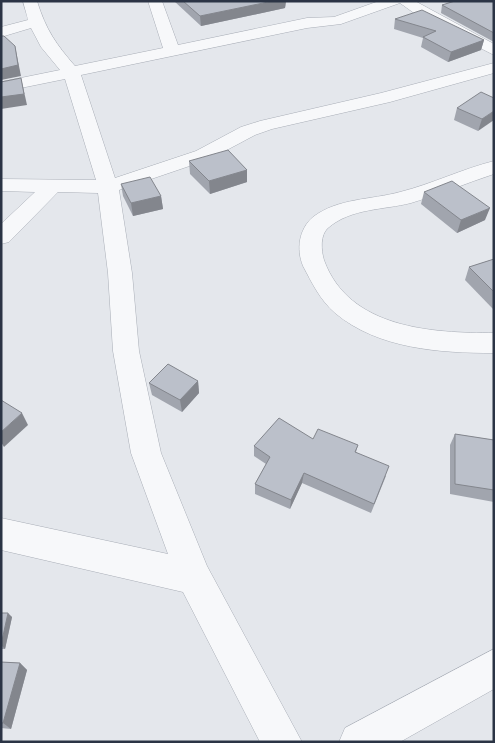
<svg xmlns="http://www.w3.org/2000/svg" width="495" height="743" viewBox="0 0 495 743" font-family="'Open Sans',sans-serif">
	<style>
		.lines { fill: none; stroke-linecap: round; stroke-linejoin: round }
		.minor-casing { stroke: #a9aeb7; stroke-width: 1 }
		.minor { fill: #f7f8fa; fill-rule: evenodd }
		.wall { fill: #a1a5ae }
		.shaded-wall { fill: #83868d }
		.building { fill: #bbc0ca; stroke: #83868d }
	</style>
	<rect width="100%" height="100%" fill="#e4e7ec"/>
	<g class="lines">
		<defs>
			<g id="minor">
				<path d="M 23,1 L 37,1 C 46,30 56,44 75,66 L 163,48 L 148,1 L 162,1 L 178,45 L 307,18 L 334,17 L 379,1 L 415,1 L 494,44 L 494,55 L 421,18 L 400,3 L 341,24 L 307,28 L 81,75 L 115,178 L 196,151 L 241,127 L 260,121 L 381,93 L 494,63 L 494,73 L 390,102 L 272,129 L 255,135 L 210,159 L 119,190 L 132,273 L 139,351 L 161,453 L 207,566 L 302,742 L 260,742 L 183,592 L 1,550 L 1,518 L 168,554 L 131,453 L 113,351 L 108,273 L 98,193 L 58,192 L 9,242 L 1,244 L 1,224 L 35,192 L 1,191 L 1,179 L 96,180 L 65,79 L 1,92 L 1,82 L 60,70 L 41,47 L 31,28 L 1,37 L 1,27 L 28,20 Z"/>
				<path d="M 494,161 L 494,174 C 466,183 439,195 411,203 C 384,210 351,208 328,228 C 320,235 321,250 324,260 C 349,329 433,333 494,333 L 494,353 C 440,353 378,349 335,313 C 320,300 312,283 303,266 C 296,249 299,229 313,217 C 338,198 371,200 400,192 C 432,184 462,169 494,161 Z"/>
				<path d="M 494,649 L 494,689 L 400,742 L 339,742 L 345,728 Z"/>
			</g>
		</defs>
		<!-- minor casing -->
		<use href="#minor" class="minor-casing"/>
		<!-- minor -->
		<use href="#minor" class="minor"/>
	</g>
	<!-- wall -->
	<g class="wall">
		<path d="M 174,1 L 286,1 L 285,8 L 201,26 Z"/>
		<path d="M 494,1 L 494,42 L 441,13 L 442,5 Z"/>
		<path d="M 395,19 L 484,40 L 481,50 L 448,62 L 421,47 L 423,38 L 394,29 Z"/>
		<path d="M 494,98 L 478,131 L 454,120 L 457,108 Z"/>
		<path d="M 189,161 L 247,170 L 247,182 L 210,194 L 190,174 Z"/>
		<path d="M 121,184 L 161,196 L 163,209 L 133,216 L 123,196 Z"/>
		<path d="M 424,192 L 485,220 L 457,233 L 421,204 Z"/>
		<path d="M 494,259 L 494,309 L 493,309 L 465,280 L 469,267 Z"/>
		<path d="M 198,381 L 199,393 L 182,412 L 152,395 L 149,383 Z"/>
		<path d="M 455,434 L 494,440 L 494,502 L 450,494 L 450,445 Z"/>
		<path d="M 313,439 L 358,445 L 356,452 L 386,476 L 371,513 L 302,483 L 290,509 L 255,494 L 255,484 L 266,464 L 254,456 L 254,446 Z"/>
		<path d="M 1,613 L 12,617 L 5,649 L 1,649 Z"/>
		<path d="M 1,662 L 20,663 L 27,670 L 11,729 L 1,728 Z"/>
	</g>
	<!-- shaded-wall -->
	<g class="shaded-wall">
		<path d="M 273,1 L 286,1 L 285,8 L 201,26 L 200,16 Z"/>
		<path d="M 484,40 L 481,50 L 448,62 L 451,52 Z"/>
		<path d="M 15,46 L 21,76 L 1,80 L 1,69 Z"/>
		<path d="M 21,78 L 27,105 L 1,109 L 1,97 Z"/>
		<path d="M 494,111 L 494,120 L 478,131 L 482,119 Z"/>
		<path d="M 247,170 L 247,182 L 210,194 L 209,181 Z"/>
		<path d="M 161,196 L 163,209 L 133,216 L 131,203 Z"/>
		<path d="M 490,208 L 485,220 L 457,233 L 461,220 Z"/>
		<path d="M 198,381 L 199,393 L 182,412 L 180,400 Z"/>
		<path d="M 22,413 L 28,425 L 4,447 L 1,442 L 1,432 Z"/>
		<path d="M 304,473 L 302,483 L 290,509 L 291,500 Z"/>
		<path d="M 8,613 L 12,617 L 5,649 L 1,645 Z"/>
		<path d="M 20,663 L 27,670 L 11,729 L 3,723 Z"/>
	</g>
	<!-- building -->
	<g class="building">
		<path d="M 183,1 L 273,1 L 200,16 Z"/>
		<path d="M 455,1 L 494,1 L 494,33 L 442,5 Z"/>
		<path d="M 422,10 L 484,40 L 451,52 L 423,37 L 436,31 L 395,19 Z"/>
		<path d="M 1,36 L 4,36 L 15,46 L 18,65 L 1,69 Z"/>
		<path d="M 21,78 L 24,94 L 1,97 L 1,82 Z"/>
		<path d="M 481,92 L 494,98 L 494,111 L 482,119 L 457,108 Z"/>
		<path d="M 228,150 L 247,170 L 209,181 L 189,161 Z"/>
		<path d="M 150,177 L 161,196 L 131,203 L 121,184 Z"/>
		<path d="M 452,181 L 490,208 L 461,220 L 424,192 Z"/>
		<path d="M 494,259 L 494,292 L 469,267 Z"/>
		<path d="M 168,364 L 198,381 L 180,400 L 149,383 Z"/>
		<path d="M 1,400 L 22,413 L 1,432 Z"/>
		<path d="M 279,418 L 313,439 L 318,429 L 358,445 L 355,452 L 389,466 L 374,504 L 304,473 L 291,500 L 255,484 L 270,457 L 254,446 Z"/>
		<path d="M 455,434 L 494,440 L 494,490 L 455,484 Z"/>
		<path d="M 1,613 L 8,613 L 1,645 Z"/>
		<path d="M 1,662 L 20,663 L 3,723 L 1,723 Z"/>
	</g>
	<!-- border -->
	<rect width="495" height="743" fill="none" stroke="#2b3445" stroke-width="5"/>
</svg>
